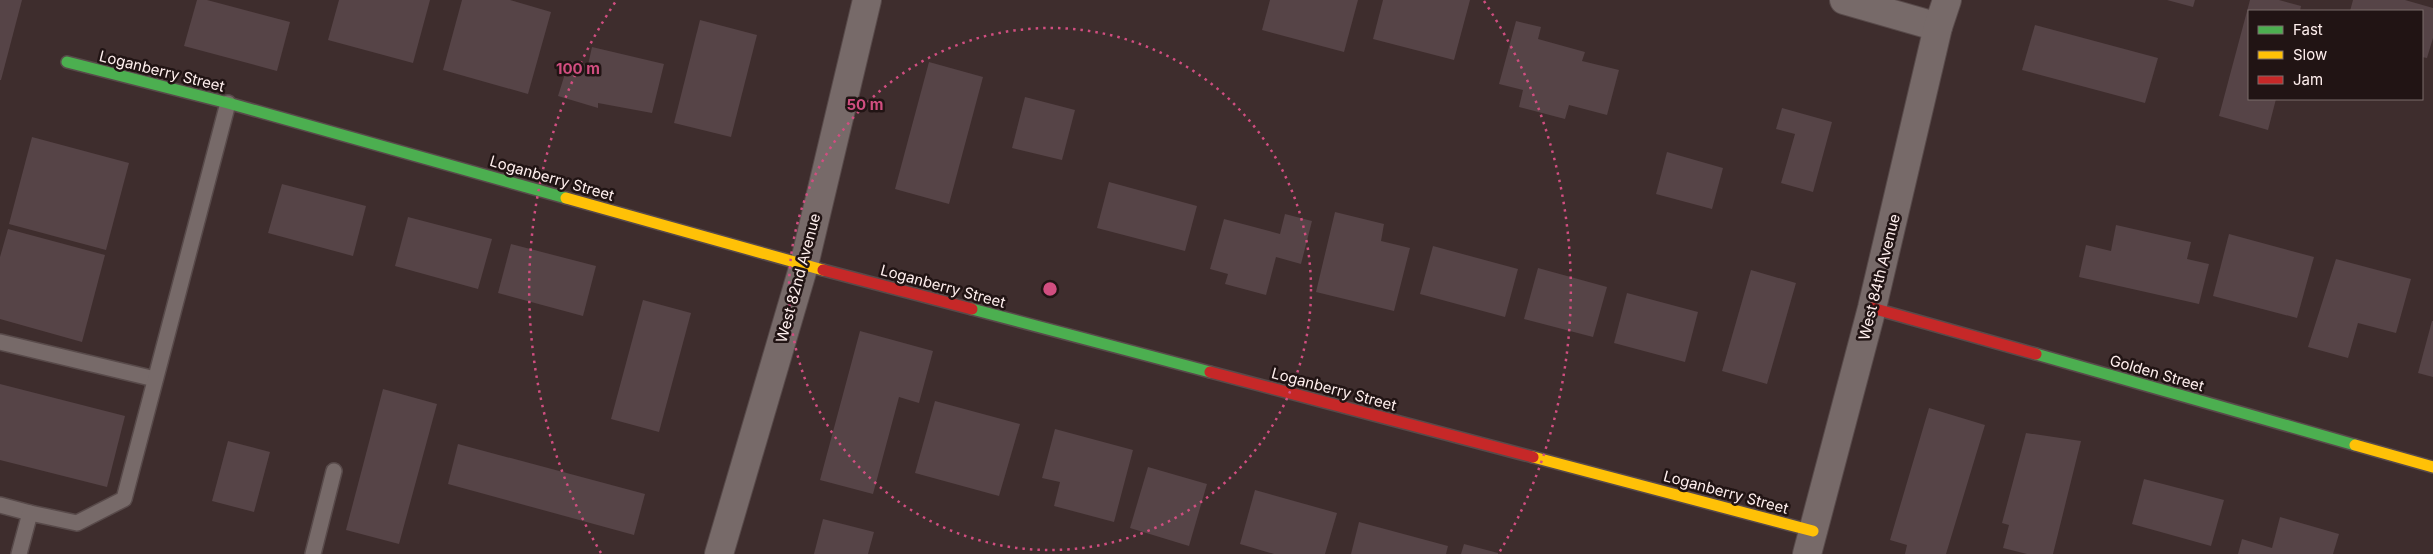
<svg xmlns="http://www.w3.org/2000/svg" width="2433" height="554" viewBox="0 0 2433 554" font-family="Inter,sans-serif">
	<style>
		.building { fill: #564447 }
		.lines { fill: none; stroke-linecap: round; stroke-linejoin: round }
		.lane-casing { stroke: #584a4a; stroke-width: 18 }
		.street-casing { stroke: #584a4a; stroke-width: 30 }
		.fast-casing { stroke: #584a4a; stroke-width: 14 }
		.slow-casing { stroke: #584a4a; stroke-width: 14 }
		.jam-casing { stroke: #584a4a; stroke-width: 14 }
		.lane { stroke: #776a69; stroke-width: 15 }
		.street { stroke: #776a69; stroke-width: 28 }
		.fast { stroke: #4caf50; stroke-width: 11 }
		.slow { stroke: #ffc107; stroke-width: 11 }
		.jam { stroke: #c62828; stroke-width: 11 }
		.ring { fill: none; stroke: #d14e80; stroke-width: 2.5; stroke-dasharray: 2.5 5 }
		.labels { text-anchor: middle; dominant-baseline: central; stroke-width: 5; stroke-linejoin: round; paint-order: stroke }
		.street-label { font-size: 15px; fill: #ffefee; stroke: #211414 }
		.centre { fill: #d14e80; stroke: #211414; stroke-width: 2.5 }
		.ring-label { font-size: 15px; text-anchor: middle; font-weight: bold; fill: #d14e80; stroke: #211414; stroke-width: 5; stroke-linejoin: round; paint-order: stroke }
	</style>
	<rect width="100%" height="100%" fill="#3e2d2d"/>
	<!-- building -->
	<g class="building">
		<path d="M 0,0 L 22,0 L 1,80 L 0,80 Z"/>
		<path d="M 197,0 L 207,0 L 290,22 L 277,71 L 184,46 Z"/>
		<path d="M 339,0 L 430,0 L 413,63 L 328,40 Z"/>
		<path d="M 462,0 L 510,0 L 551,12 L 528,94 L 443,70 Z"/>
		<path d="M 1270,0 L 1358,0 L 1344,52 L 1262,30 Z"/>
		<path d="M 1383,0 L 1470,0 L 1454,60 L 1373,39 Z"/>
		<path d="M 2167,0 L 2195,0 L 2193,7 Z"/>
		<path d="M 2250,0 L 2279,0 L 2301,6 L 2300,11 L 2249,11 L 2249,99 L 2276,99 L 2268,130 L 2219,116 Z"/>
		<path d="M 2353,0 L 2405,0 L 2433,8 L 2433,38 L 2427,58 L 2422,57 L 2422,11 L 2350,11 Z"/>
		<path d="M 700,20 L 757,35 L 731,137 L 674,123 Z"/>
		<path d="M 1516,21 L 1541,27 L 1538,39 L 1585,52 L 1582,61 L 1619,70 L 1607,115 L 1569,105 L 1565,119 L 1519,107 L 1523,90 L 1499,84 Z"/>
		<path d="M 2035,25 L 2158,58 L 2145,103 L 2022,70 Z"/>
		<path d="M 592,47 L 664,64 L 652,113 L 598,103 L 598,108 L 558,96 L 569,61 L 588,65 Z"/>
		<path d="M 929,62 L 983,77 L 949,204 L 895,189 Z"/>
		<path d="M 1025,97 L 1075,110 L 1062,160 L 1012,148 Z"/>
		<path d="M 1782,108 L 1832,122 L 1813,192 L 1781,183 L 1795,134 L 1776,129 Z"/>
		<path d="M 32,137 L 129,163 L 106,250 L 9,224 Z"/>
		<path d="M 1667,152 L 1723,168 L 1712,209 L 1656,194 Z"/>
		<path d="M 1109,182 L 1197,206 L 1185,251 L 1097,228 Z"/>
		<path d="M 282,184 L 366,206 L 353,256 L 268,233 Z"/>
		<path d="M 1335,212 L 1384,224 L 1381,241 L 1410,248 L 1394,311 L 1316,292 Z"/>
		<path d="M 1285,214 L 1312,221 L 1301,264 L 1276,257 L 1266,295 L 1225,284 L 1228,274 L 1210,269 L 1224,219 L 1280,234 Z"/>
		<path d="M 408,217 L 492,239 L 478,289 L 395,266 Z"/>
		<path d="M 2116,225 L 2191,242 L 2187,259 L 2209,264 L 2199,304 L 2079,277 L 2086,245 L 2111,251 Z"/>
		<path d="M 8,229 L 105,255 L 82,342 L 0,319 L 0,257 Z"/>
		<path d="M 2229,234 L 2314,257 L 2297,318 L 2213,296 Z"/>
		<path d="M 511,244 L 596,266 L 583,316 L 498,293 Z"/>
		<path d="M 1433,246 L 1518,269 L 1505,317 L 1420,294 Z"/>
		<path d="M 2336,259 L 2411,279 L 2396,333 L 2358,323 L 2348,358 L 2308,347 Z"/>
		<path d="M 1538,268 L 1607,287 L 1593,337 L 1524,319 Z"/>
		<path d="M 1751,270 L 1796,283 L 1767,384 L 1722,371 Z"/>
		<path d="M 1627,293 L 1698,312 L 1685,362 L 1614,343 Z"/>
		<path d="M 643,300 L 691,313 L 659,432 L 611,419 Z"/>
		<path d="M 2432,321 L 2433,321 L 2433,377 L 2418,373 Z"/>
		<path d="M 860,331 L 933,351 L 919,403 L 899,397 L 873,494 L 820,480 Z"/>
		<path d="M 0,384 L 125,416 L 107,487 L 0,460 Z"/>
		<path d="M 383,389 L 437,404 L 399,544 L 346,530 Z"/>
		<path d="M 935,401 L 1020,424 L 999,496 L 915,473 Z"/>
		<path d="M 1929,408 L 1985,425 L 1946,554 L 1905,554 L 1907,545 L 1890,540 Z"/>
		<path d="M 1055,429 L 1133,450 L 1114,522 L 1054,506 L 1060,482 L 1042,478 Z"/>
		<path d="M 2026,433 L 2081,441 L 2053,554 L 2027,554 L 2003,548 L 2009,525 L 2002,523 Z"/>
		<path d="M 228,441 L 270,452 L 254,512 L 212,501 Z"/>
		<path d="M 458,444 L 645,494 L 634,535 L 448,484 Z"/>
		<path d="M 1148,467 L 1207,484 L 1189,546 L 1130,528 Z"/>
		<path d="M 2144,479 L 2224,500 L 2211,546 L 2132,524 Z"/>
		<path d="M 1255,490 L 1337,513 L 1325,554 L 1274,554 L 1240,544 Z"/>
		<path d="M 2280,517 L 2339,534 L 2333,554 L 2238,554 L 2242,539 L 2272,548 Z"/>
		<path d="M 823,519 L 874,532 L 868,554 L 814,554 Z"/>
		<path d="M 1359,522 L 1448,546 L 1446,554 L 1351,554 Z"/>
		<path d="M 1464,544 L 1498,553 L 1498,554 L 1461,554 Z"/>
	</g>
	<g class="lines">
		<defs>
			<g id="lane">
				<path d="M 0,342 L 155,379"/>
				<path d="M 0,505 L 30,513"/>
				<path d="M 19,554 L 30,513 L 77,523 L 124,499 L 228,103"/>
				<path d="M 313,554 L 334,471"/>
			</g>
			<g id="street">
				<path d="M 1844,0 L 1938,27"/>
				<path d="M 719,554 L 804,265 L 867,0"/>
				<path d="M 1807,554 L 1872,308 L 1938,27 L 1947,0"/>
			</g>
			<g id="fast">
				<path d="M 67,62 L 228,103 L 566,198"/>
				<path d="M 972,309 L 1210,372"/>
				<path d="M 2036,354 L 2355,445"/>
			</g>
			<g id="slow">
				<path d="M 566,198 L 823,270"/>
				<path d="M 2355,445 L 2433,467"/>
				<path d="M 1533,457 L 1813,531"/>
			</g>
			<g id="jam">
				<path d="M 823,270 L 972,309"/>
				<path d="M 1872,308 L 2036,354"/>
				<path d="M 1210,372 L 1533,457"/>
			</g>
		</defs>
		<!-- lane casing -->
		<use href="#lane" class="lane-casing"/>
		<!-- street casing -->
		<use href="#street" class="street-casing"/>
		<!-- fast casing -->
		<use href="#fast" class="fast-casing"/>
		<!-- slow casing -->
		<use href="#slow" class="slow-casing"/>
		<!-- jam casing -->
		<use href="#jam" class="jam-casing"/>
		<!-- lane -->
		<use href="#lane" class="lane"/>
		<!-- street -->
		<use href="#street" class="street"/>
		<!-- fast -->
		<use href="#fast" class="fast"/>
		<!-- slow -->
		<use href="#slow" class="slow"/>
		<!-- jam -->
		<use href="#jam" class="jam"/>
	</g>
	<!-- distance rings -->
	<g class="ring">
		<circle cx="1050" cy="289" r="261"/>
		<path d="M601 553A521 521 0 0 1 616 1M1484 1A521 521 0 0 1 1499 553"/>
	</g>
	<g class="labels">
		<!-- street labels -->
		<g class="street-label">
			<text transform="translate(162 71) rotate(14)">Loganberry Street</text>
			<text transform="translate(552 178) rotate(16)">Loganberry Street</text>
			<text transform="translate(1879 277) rotate(-76)">West 84th Avenue</text>
			<text transform="translate(798 278) rotate(-75)">West 82nd Avenue</text>
			<text transform="translate(943 286) rotate(15)">Loganberry Street</text>
			<text transform="translate(2157 373) rotate(16)">Golden Street</text>
			<text transform="translate(1334 389) rotate(15)">Loganberry Street</text>
			<text transform="translate(1726 492) rotate(15)">Loganberry Street</text>
		</g>
	</g>
	<circle cx="1050" cy="289" r="8" class="centre"/>
	<g class="ring-label">
		<text x="578" y="74">100 m</text>
		<text x="865" y="110">50 m</text>
	</g>
	<!-- legend -->
	<rect x="2248" y="10" width="175" height="90" fill="#211414" stroke="#7a6c6b"/>
	<rect x="2258" y="26" width="25" height="8" fill="#4caf50" stroke="#7a6c6b"/>
	<text x="2293" y="35" font-size="15" fill="#ffefee">Fast</text>
	<rect x="2258" y="51" width="25" height="8" fill="#ffc107" stroke="#7a6c6b"/>
	<text x="2293" y="60" font-size="15" fill="#ffefee">Slow</text>
	<rect x="2258" y="76" width="25" height="8" fill="#c62828" stroke="#7a6c6b"/>
	<text x="2293" y="85" font-size="15" fill="#ffefee">Jam</text>
</svg>
